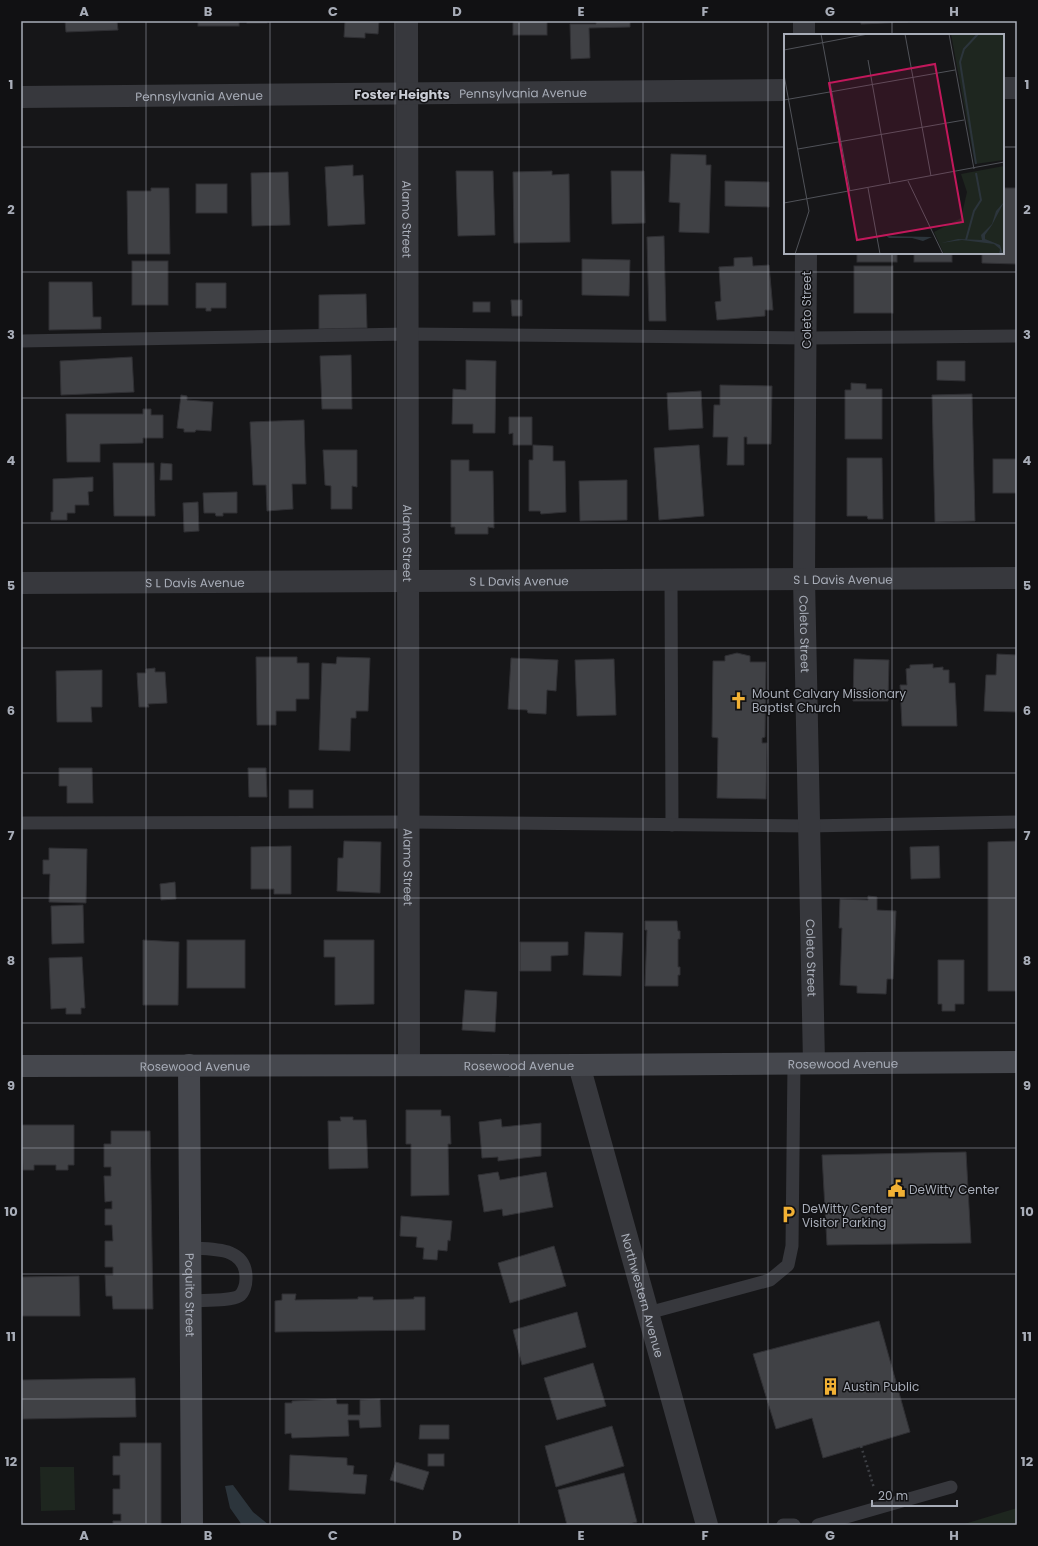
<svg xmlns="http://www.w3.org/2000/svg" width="1038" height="1546" viewBox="0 0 1038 1546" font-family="Poppins,sans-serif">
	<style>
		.green { fill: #1e261f }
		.water { fill: #2c353c }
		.building { fill: #404145; stroke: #303034 }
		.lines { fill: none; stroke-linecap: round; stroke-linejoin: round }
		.path { stroke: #3d3f44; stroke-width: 2.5; stroke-dasharray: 2 3; stroke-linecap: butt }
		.lane { stroke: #37383d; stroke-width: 13 }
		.street { stroke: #37383d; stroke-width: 22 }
		.secondary { stroke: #45474d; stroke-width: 22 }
		.grid { fill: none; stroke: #a8adb8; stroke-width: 1; stroke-opacity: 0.55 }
		.labels { text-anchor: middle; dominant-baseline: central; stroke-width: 3; stroke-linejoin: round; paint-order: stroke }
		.street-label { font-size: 12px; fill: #a8adb8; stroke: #111113 }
		.poi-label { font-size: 12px; fill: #a8adb8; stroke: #111113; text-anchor: start }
		.neighbourhood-label { font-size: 13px; font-weight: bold; fill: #c9ccd4; stroke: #111113 }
		.inset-river { fill: none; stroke: #2c353c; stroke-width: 2 }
		.inset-road { fill: none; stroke: #505258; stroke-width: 1 }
		.view { fill: #c2185b; fill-opacity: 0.15; stroke: #c2185b; stroke-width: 2 }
		.inset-edge { fill: none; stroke: #a8adb8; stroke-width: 2 }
		.neatline { fill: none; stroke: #a8adb8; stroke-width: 1.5 }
		.grid-label { font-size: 13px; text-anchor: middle; font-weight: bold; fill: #a8adb8 }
	</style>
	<rect width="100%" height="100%" fill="#161618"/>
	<!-- green -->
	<g class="green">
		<path d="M 40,1467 L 74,1467 L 75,1510 L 41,1511 Z"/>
		<path d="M 1017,1508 L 1017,1525 L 961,1525 Z"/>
	</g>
	<!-- water -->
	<path class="water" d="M 233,1485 L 253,1512 L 269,1525 L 242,1525 L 230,1508 L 225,1486 Z"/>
	<!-- building -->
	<g class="building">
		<path d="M 65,21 L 117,21 L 118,30 L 66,32 Z"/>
		<rect x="198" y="21" width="41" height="5"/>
		<rect x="247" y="21" width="20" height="2"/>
		<path d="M 345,21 L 379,21 L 378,34 L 365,33 L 365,38 L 344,37 Z"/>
		<rect x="513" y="21" width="34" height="14"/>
		<path d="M 596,21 L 630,21 L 630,27 L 589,28 L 590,58 L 571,59 L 570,24 L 596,24 Z"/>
		<path d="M 861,21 L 908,21 L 908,22 L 861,24 Z"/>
		<path d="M 671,154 L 706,155 L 706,165 L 711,165 L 709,233 L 679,232 L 680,203 L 669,202 Z"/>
		<path d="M 353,165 L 353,176 L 363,175 L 365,224 L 328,226 L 325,167 Z"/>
		<path d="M 456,171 L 493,171 L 495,235 L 458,236 Z"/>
		<path d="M 552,171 L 552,175 L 569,174 L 570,242 L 514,243 L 513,172 Z"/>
		<path d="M 611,171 L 644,171 L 645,223 L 612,224 Z"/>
		<path d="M 288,172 L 290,225 L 252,226 L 251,173 Z"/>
		<path d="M 725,181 L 769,182 L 769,207 L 725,206 Z"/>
		<rect x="196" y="184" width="31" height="29"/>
		<path d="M 151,188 L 169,188 L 170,254 L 128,254 L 127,191 L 151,191 Z"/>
		<path d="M 1003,188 L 1017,188 L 1017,264 L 982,263 L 982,253 L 1003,253 Z"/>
		<path d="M 664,236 L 666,321 L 649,321 L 647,237 Z"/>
		<rect x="857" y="253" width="40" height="9"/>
		<rect x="914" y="253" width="38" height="9"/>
		<path d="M 752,257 L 753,266 L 769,265 L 773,310 L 765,310 L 765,316 L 717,320 L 715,302 L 721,301 L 719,267 L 734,266 L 734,258 Z"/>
		<path d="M 582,259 L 630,260 L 629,296 L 582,295 Z"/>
		<rect x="132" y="261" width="36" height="44"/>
		<rect x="854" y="266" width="39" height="47"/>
		<path d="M 49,282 L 92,282 L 93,317 L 101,317 L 101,329 L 49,330 Z"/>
		<path d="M 196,283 L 226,283 L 226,308 L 211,308 L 211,311 L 206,311 L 206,308 L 196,308 Z"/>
		<path d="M 366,294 L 367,328 L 319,329 L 319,295 Z"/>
		<path d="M 511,300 L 522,300 L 522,316 L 512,316 Z"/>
		<rect x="473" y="302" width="17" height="10"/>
		<path d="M 351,355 L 352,409 L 322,409 L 320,356 Z"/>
		<path d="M 132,357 L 134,392 L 61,395 L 60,361 Z"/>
		<path d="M 466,360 L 496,361 L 495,433 L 473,433 L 473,424 L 452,424 L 453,389 L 466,390 Z"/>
		<path d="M 937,361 L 965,361 L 965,381 L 937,380 Z"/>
		<path d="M 851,383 L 866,384 L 866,389 L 882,389 L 882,439 L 845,439 L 845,390 L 851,390 Z"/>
		<path d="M 720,385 L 772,386 L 771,444 L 747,444 L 747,437 L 744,437 L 744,465 L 727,465 L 728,437 L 713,437 L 714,405 L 720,405 Z"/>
		<path d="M 701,391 L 703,428 L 669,430 L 667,393 Z"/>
		<path d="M 972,394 L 975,521 L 935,522 L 932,395 Z"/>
		<path d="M 181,395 L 187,396 L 187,400 L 213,402 L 211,431 L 196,430 L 195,432 L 184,432 L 184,429 L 177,428 Z"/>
		<path d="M 143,409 L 151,409 L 151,415 L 163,415 L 163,438 L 143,438 L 143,443 L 100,444 L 100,462 L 67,462 L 66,414 L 143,414 Z"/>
		<path d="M 509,417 L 532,417 L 532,445 L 513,445 L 513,433 L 509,434 Z"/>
		<path d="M 304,420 L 306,484 L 292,484 L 293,509 L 267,511 L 266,485 L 253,485 L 250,422 Z"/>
		<path d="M 533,445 L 553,446 L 553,461 L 565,461 L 566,512 L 541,514 L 540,511 L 529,511 L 529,460 L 533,460 Z"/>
		<path d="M 699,445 L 704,516 L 659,520 L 654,448 Z"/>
		<path d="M 323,450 L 357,450 L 357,487 L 352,486 L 352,509 L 331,509 L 331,486 L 325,485 Z"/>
		<path d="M 847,458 L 882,458 L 883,519 L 868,519 L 867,516 L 847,516 Z"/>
		<rect x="993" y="459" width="24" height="34"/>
		<path d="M 451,460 L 469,460 L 469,471 L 493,471 L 494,528 L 488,527 L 488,534 L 455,534 L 455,527 L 451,527 Z"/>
		<path d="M 113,463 L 154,463 L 155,516 L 114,516 Z"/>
		<path d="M 161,463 L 172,464 L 172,480 L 160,480 Z"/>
		<path d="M 93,477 L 93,491 L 88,492 L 89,505 L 75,505 L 75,513 L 67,513 L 67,520 L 51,520 L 51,512 L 53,512 L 53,479 Z"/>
		<path d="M 627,480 L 627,520 L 580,521 L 579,481 Z"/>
		<path d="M 237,492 L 237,513 L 223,513 L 223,516 L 216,516 L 215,513 L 204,513 L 203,493 Z"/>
		<path d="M 198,502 L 199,531 L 184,532 L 183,503 Z"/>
		<path d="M 737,653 L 750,656 L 750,662 L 766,662 L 765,737 L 762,738 L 762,743 L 767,743 L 766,799 L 717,798 L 718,738 L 712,737 L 713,661 L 725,661 L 725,656 Z"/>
		<path d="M 997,654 L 1017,655 L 1017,712 L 984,711 L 986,675 L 996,675 Z"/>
		<path d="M 256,657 L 297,657 L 297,663 L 309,663 L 309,699 L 296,699 L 296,711 L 276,711 L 276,725 L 257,725 Z"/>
		<path d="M 337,657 L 370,658 L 368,711 L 356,711 L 356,718 L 351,718 L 350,751 L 319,750 L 322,663 L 336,664 Z"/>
		<path d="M 511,658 L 558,660 L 556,691 L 547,690 L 546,714 L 528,713 L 527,710 L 508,709 Z"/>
		<path d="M 614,659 L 616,715 L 577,716 L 575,660 Z"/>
		<path d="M 854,659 L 889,660 L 888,701 L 853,701 Z"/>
		<path d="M 933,664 L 933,668 L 943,667 L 943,670 L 949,670 L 949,683 L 955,683 L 957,726 L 902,726 L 900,685 L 907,685 L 906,669 L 910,668 L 910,665 Z"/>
		<path d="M 155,668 L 155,672 L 165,672 L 167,703 L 148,704 L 149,707 L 139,707 L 137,673 L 146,673 L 146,669 Z"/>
		<path d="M 102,670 L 102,707 L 91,707 L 92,722 L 57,722 L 56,671 Z"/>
		<path d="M 59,768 L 92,768 L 93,803 L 67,803 L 67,786 L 59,786 Z"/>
		<path d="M 248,768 L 266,768 L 267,797 L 249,797 Z"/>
		<rect x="289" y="790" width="24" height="18"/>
		<path d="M 344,841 L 381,842 L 380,893 L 337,891 L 338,858 L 343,858 Z"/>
		<path d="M 1017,841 L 1017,991 L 988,991 L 988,842 Z"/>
		<path d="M 291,846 L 291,894 L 274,894 L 274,889 L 251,889 L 251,847 Z"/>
		<path d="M 939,846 L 940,878 L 911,879 L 910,847 Z"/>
		<path d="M 49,848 L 87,849 L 86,903 L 49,902 L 50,874 L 43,874 L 43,860 L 49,860 Z"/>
		<path d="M 175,882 L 176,899 L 161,900 L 160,884 Z"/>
		<path d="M 868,896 L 877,897 L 877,910 L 896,911 L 893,979 L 887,979 L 886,994 L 857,993 L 857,986 L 840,985 L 842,928 L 839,928 L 840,899 L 868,900 Z"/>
		<path d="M 83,905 L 84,943 L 52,944 L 51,906 Z"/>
		<path d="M 645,921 L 677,921 L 678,931 L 680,931 L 680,939 L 678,939 L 678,967 L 680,967 L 680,975 L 678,975 L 678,986 L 645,986 L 647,930 L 645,930 Z"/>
		<path d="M 585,932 L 623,933 L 621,976 L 583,975 Z"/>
		<path d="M 143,940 L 179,942 L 178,1005 L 143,1005 Z"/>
		<rect x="187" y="940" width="58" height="48"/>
		<path d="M 324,940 L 374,940 L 374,1004 L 335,1005 L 335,957 L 324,957 Z"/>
		<path d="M 520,942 L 568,942 L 568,955 L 551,956 L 551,971 L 520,971 Z"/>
		<path d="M 82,957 L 85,1008 L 81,1008 L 81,1014 L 66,1014 L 66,1008 L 51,1009 L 49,958 Z"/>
		<path d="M 938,960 L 964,960 L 964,1004 L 955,1004 L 955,1011 L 942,1011 L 942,1004 L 938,1004 Z"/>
		<path d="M 465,990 L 497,992 L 495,1032 L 462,1030 Z"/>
		<path d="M 406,1110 L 441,1110 L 441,1116 L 450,1116 L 451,1144 L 448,1144 L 449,1195 L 411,1196 L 411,1144 L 406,1144 Z"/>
		<path d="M 340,1117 L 353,1117 L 353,1120 L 366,1120 L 368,1168 L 329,1169 L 328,1121 L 341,1121 Z"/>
		<path d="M 501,1119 L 502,1127 L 541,1123 L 541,1156 L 498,1161 L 498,1157 L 482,1158 L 479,1122 Z"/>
		<path d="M 21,1125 L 74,1125 L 74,1165 L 68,1165 L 68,1170 L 56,1170 L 56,1165 L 34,1165 L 34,1170 L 23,1170 Z"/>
		<path d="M 111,1131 L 150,1131 L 153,1309 L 113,1309 L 112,1296 L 106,1296 L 105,1275 L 113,1275 L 113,1267 L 105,1267 L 105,1241 L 113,1241 L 112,1225 L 105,1225 L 105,1209 L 112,1209 L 112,1201 L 105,1202 L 104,1176 L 111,1176 L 111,1167 L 104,1167 L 104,1144 L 111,1144 Z"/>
		<path d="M 966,1152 L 971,1243 L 827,1245 L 822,1155 Z"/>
		<path d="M 498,1172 L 500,1180 L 546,1172 L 553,1207 L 503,1216 L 502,1209 L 484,1212 L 478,1175 Z"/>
		<path d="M 401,1216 L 452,1221 L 450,1241 L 448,1240 L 447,1251 L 438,1250 L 437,1260 L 423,1259 L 424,1248 L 416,1247 L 417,1237 L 400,1236 Z"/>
		<path d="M 554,1246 L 566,1286 L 510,1303 L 498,1263 Z"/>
		<path d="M 79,1276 L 80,1316 L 21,1316 L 21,1277 Z"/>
		<path d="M 282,1294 L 296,1294 L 295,1300 L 358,1299 L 358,1297 L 373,1297 L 373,1300 L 414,1299 L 414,1297 L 425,1297 L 425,1330 L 275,1332 L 275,1301 L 282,1300 Z"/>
		<path d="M 577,1312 L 586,1347 L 522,1365 L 513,1330 Z"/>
		<path d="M 879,1321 L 910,1432 L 823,1458 L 812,1418 L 776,1429 L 753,1354 Z"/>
		<path d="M 593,1363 L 606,1406 L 557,1420 L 544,1378 Z"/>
		<path d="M 135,1378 L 136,1417 L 23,1419 L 22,1380 Z"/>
		<path d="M 336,1399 L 337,1404 L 348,1404 L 348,1415 L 360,1415 L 360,1400 L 380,1399 L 381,1427 L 360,1428 L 359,1420 L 348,1420 L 349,1436 L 292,1438 L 291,1433 L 285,1434 L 285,1403 L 292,1403 L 292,1401 Z"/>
		<path d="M 420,1425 L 449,1425 L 449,1439 L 419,1439 Z"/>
		<path d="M 612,1426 L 624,1466 L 556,1487 L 545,1446 Z"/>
		<path d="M 120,1443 L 161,1443 L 161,1525 L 113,1525 L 113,1521 L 121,1521 L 121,1514 L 113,1514 L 113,1489 L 120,1489 L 120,1475 L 113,1475 L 113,1456 L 120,1456 Z"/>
		<rect x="428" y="1454" width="16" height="12"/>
		<path d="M 290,1455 L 347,1458 L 347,1465 L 354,1466 L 353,1474 L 367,1475 L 365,1494 L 289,1490 Z"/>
		<path d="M 396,1462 L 429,1472 L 423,1490 L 390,1480 Z"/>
		<path d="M 624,1473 L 637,1522 L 626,1525 L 567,1525 L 558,1490 Z"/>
	</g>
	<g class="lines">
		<!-- path -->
		<path class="path" d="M 861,1446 L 874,1488"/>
		<!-- lane -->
		<g class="lane">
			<path d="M 21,341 L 408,334 L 807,338 L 1017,336"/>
			<path d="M 671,580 L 672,825"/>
			<path d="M 21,823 L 409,822 L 808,826 L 1017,822"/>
			<path d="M 190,1248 C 214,1249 247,1247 246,1279 C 246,1284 244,1293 239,1296 C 231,1301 202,1300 191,1301"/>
			<path d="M 648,1313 L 770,1280 L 788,1265 L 792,1246 L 794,1063"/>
			<path d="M 783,1525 L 794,1525"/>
			<path d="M 818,1525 L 951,1487"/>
		</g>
		<!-- street -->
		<g class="street">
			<path id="s1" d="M 407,21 L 409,1064"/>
			<path d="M 804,21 L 804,35"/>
			<path d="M 1003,88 L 1017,88"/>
			<path id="s2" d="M 21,97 L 785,90"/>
			<path id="s3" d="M 806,253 L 804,579 L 814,1063"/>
			<path id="s4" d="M 21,583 L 1017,578"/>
			<path id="s5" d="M 579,1065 L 707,1525"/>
		</g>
		<!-- secondary -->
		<g class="secondary">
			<path id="s6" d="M 189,1065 L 192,1525"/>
			<path id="s7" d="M 21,1066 L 579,1065 L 1017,1062"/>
		</g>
	</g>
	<!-- grid -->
	<path class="grid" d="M 146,21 L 146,1525M 270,21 L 270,1525M 395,21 L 395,1525M 519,21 L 519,1525M 643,21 L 643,1525M 768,21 L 768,1525M 892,21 L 892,35M 21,147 L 785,147M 1003,147 L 1017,147M 892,253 L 892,1525M 21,272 L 1017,272M 21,398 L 1017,398M 21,523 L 1017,523M 21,648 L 1017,648M 21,773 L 1017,773M 21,898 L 1017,898M 21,1023 L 1017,1023M 21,1148 L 1017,1148M 21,1274 L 1017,1274M 21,1399 L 1017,1399"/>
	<!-- icons -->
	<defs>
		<symbol id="church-bare" viewBox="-9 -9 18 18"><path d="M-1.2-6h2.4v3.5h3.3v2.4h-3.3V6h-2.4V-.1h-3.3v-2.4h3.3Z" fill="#f2b134" stroke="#111113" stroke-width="2.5" paint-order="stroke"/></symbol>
		<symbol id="civic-bare" viewBox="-9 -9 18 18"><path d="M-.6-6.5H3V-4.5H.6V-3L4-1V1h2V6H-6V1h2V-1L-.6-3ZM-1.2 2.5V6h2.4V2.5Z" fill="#f2b134" stroke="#111113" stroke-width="2.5" paint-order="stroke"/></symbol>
		<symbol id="parking-bare" viewBox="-9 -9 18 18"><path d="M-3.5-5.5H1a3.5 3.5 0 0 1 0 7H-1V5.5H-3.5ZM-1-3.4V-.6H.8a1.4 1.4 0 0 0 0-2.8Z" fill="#f2b134" stroke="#111113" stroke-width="2.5" paint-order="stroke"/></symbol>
		<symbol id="building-bare" viewBox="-9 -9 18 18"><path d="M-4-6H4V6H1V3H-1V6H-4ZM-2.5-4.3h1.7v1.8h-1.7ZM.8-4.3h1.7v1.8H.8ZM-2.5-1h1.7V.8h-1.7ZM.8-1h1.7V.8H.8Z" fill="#f2b134" stroke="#111113" stroke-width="2.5" paint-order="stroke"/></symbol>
	</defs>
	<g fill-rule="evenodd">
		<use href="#church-bare" x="726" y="688" width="25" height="25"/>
		<use href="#civic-bare" x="884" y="1176" width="25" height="25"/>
		<use href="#parking-bare" x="776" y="1202" width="25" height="25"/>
		<use href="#building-bare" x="818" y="1374" width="25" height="25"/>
	</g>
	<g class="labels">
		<!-- street labels -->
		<g class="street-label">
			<text stroke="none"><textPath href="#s2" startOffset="502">Pennsylvania Avenue</textPath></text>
			<text stroke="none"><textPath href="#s2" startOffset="178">Pennsylvania Avenue</textPath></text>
			<text stroke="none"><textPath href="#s1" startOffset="198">Alamo Street</textPath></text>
			<text transform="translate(806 310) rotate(-90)">Coleto Street</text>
			<text stroke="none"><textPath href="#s1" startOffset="522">Alamo Street</textPath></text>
			<text stroke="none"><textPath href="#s4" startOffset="822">S L Davis Avenue</textPath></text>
			<text stroke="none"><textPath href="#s4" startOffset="498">S L Davis Avenue</textPath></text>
			<text stroke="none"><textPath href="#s4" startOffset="174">S L Davis Avenue</textPath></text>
			<text stroke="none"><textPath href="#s3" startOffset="381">Coleto Street</textPath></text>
			<text stroke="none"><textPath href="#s1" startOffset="846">Alamo Street</textPath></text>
			<text stroke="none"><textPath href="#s3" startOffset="705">Coleto Street</textPath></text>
			<text stroke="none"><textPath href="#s7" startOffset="822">Rosewood Avenue</textPath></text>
			<text stroke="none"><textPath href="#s7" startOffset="174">Rosewood Avenue</textPath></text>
			<text stroke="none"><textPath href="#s7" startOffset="498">Rosewood Avenue</textPath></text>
			<text stroke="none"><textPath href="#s6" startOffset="230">Poquito Street</textPath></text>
			<text stroke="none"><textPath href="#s5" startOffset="239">Northwestern Avenue</textPath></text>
		</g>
		<!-- poi labels -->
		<g class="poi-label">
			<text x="752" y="693">Mount Calvary Missionary<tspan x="752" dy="14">Baptist Church</tspan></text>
			<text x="909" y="1189">DeWitty Center</text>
			<text x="802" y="1208">DeWitty Center<tspan x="802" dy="14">Visitor Parking</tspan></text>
			<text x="843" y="1386">Austin Public</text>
		</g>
		<!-- neighbourhood labels -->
		<g class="neighbourhood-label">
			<text x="402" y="94">Foster Heights</text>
		</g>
	</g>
	<!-- overview -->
	<g transform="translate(784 34)">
		<rect width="220" height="220" fill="#161618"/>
		<path d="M 167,0 L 220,0 L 220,126 L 191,130 ZM 220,132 L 220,220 L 160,220 L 150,198 L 177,184 L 183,158 L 177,140 Z" fill="#1e261f"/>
		<path d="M 220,168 L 208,191 L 201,201 L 201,205 L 216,211 L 219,220 L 215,220 L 216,215 L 210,210 L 178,206 L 157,209 L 174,205 L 198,206 L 197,201 L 208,190 L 212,177 ZM 95,196 L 103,202 L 148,203 L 139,207 L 128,204 L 105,204 Z" fill="#2c353c"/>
		<path class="inset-river" d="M 192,130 L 176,28 L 180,15 L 194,0M 182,206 L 190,177 L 197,166 L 192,139"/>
		<path class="inset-road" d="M 37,0 L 66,157M 121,0 L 147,142M 165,0 L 190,135M 0,16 L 84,0M 84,26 L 106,150M 0,41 L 25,177 L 11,220M 0,66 L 171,36M 14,115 L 180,86M 124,147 L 159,220M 84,154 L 96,220M 0,169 L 220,128"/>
		<path class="view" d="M 151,30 L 179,188 L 73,206 L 45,49 Z"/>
		<rect width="220" height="220" class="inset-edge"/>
	</g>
	<!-- border -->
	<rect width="1038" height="1546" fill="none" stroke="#111113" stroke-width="44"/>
	<!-- scale -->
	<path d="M872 1500v6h85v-6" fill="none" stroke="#a8adb8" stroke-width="2"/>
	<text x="878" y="1500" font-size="12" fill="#a8adb8" stroke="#111113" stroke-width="3" paint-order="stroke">20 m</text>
	<rect x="22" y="22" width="994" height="1502" class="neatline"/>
	<g class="grid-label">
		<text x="84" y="16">A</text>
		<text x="208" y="16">B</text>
		<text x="333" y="16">C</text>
		<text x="457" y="16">D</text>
		<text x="581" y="16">E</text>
		<text x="705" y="16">F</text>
		<text x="830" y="16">G</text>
		<text x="954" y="16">H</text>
		<text x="11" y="89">1</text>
		<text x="1027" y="89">1</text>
		<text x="11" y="214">2</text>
		<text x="1027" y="214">2</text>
		<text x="11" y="339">3</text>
		<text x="1027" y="339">3</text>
		<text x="11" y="465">4</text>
		<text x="1027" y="465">4</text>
		<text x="11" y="590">5</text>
		<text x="1027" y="590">5</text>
		<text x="11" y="715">6</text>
		<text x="1027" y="715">6</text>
		<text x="11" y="840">7</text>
		<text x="1027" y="840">7</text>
		<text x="11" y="965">8</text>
		<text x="1027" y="965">8</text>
		<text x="11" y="1090">9</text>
		<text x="1027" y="1090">9</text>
		<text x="11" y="1216">10</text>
		<text x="1027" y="1216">10</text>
		<text x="11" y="1341">11</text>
		<text x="1027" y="1341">11</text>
		<text x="11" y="1466">12</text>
		<text x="1027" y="1466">12</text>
		<text x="84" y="1540">A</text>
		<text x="208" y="1540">B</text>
		<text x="333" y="1540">C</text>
		<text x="457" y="1540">D</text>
		<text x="581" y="1540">E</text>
		<text x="705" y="1540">F</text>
		<text x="830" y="1540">G</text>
		<text x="954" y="1540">H</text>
	</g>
</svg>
